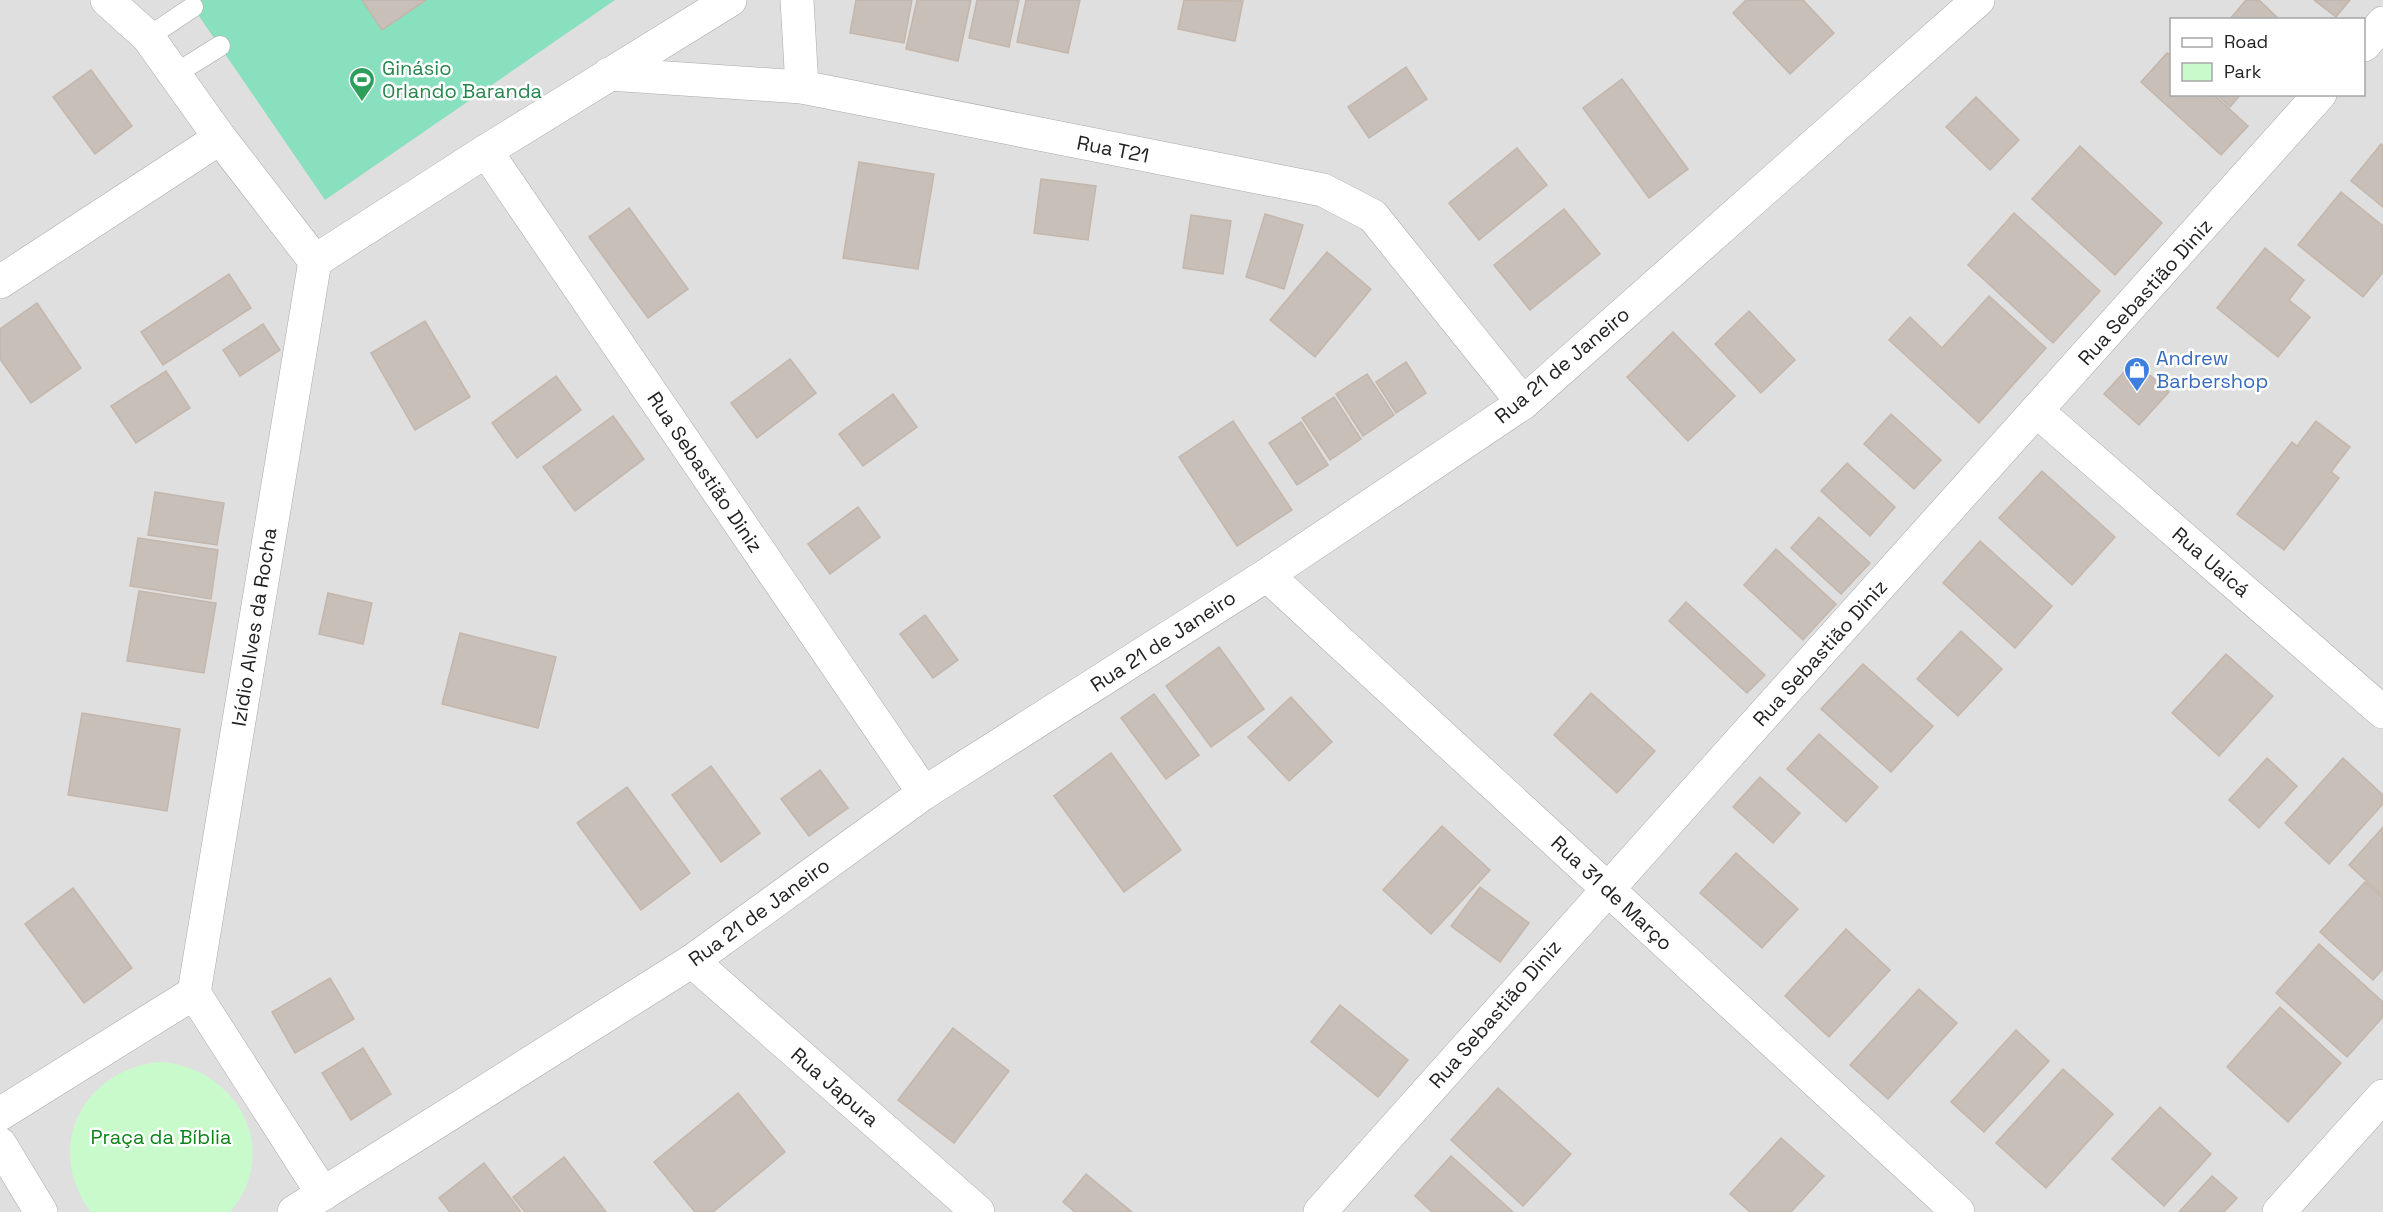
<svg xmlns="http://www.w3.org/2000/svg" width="2383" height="1212" viewBox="0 0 2383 1212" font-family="'Space Grotesk',sans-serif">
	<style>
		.residential { fill: #e0dfdf; fill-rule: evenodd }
		.park { fill: #c8facc }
		.pitch { fill: #88e0be }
		.building { fill: #c7bfb8; stroke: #c4b6ab; stroke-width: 1.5 }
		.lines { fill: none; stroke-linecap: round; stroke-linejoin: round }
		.lane-casing { stroke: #a9a9a9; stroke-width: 21 }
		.street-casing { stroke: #a9a9a9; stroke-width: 34 }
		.lane { stroke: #fff; stroke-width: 20 }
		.street { stroke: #fff; stroke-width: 33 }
		.labels { text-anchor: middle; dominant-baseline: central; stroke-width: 5; stroke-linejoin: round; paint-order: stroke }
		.leisure-label { font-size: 20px; fill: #27864d; stroke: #fff; text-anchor: start }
		.street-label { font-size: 20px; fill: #222; stroke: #fff }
		.shop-label { font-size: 20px; fill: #366cbe; stroke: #fff; text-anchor: start }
		.park-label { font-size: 20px; fill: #0c8416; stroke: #fff }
	</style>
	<rect width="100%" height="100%" fill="#f2efe9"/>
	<!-- residential -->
	<path class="residential" d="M 0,0 L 2383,0 L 2383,1212 L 0,1212 ZM 2172,20 L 2364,20 L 2364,94 L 2172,94 Z"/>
	<!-- park -->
	<path class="park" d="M 162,1062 C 238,1069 282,1151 230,1212 L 91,1212 C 42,1148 84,1067 162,1062 Z"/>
	<!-- pitch -->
	<path class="pitch" d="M 188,0 L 615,0 L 325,200 Z"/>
	<!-- building -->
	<g class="building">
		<path d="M 362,0 L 426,0 L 382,30 Z"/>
		<path d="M 856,0 L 912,0 L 904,43 L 850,33 Z"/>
		<path d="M 917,0 L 971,0 L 958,61 L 906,49 Z"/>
		<path d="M 977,0 L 1019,0 L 1009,47 L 969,38 Z"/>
		<path d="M 1026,0 L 1080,0 L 1068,53 L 1017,42 Z"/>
		<path d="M 1184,0 L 1243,1 L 1235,41 L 1178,29 Z"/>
		<path d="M 1746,0 L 1803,0 L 1834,33 L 1790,74 L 1733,13 Z"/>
		<path d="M 2246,0 L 2259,0 L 2280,20 L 2229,20 Z"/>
		<path d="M 2314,0 L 2350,0 L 2336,17 Z"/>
		<path d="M 2167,53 L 2172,56 L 2172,94 L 2213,94 L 2248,126 L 2221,155 L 2141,82 Z"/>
		<path d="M 1406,67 L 1427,99 L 1369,138 L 1348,107 Z"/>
		<path d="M 91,70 L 132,126 L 95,154 L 53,97 Z"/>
		<path d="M 1622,79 L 1688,169 L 1649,198 L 1583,108 Z"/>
		<path d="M 2216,94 L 2241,94 L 2230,107 Z"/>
		<path d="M 1976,97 L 2019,140 L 1990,170 L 1946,127 Z"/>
		<path d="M 2381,144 L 2383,146 L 2383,207 L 2351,181 Z"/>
		<path d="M 2080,146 L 2162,223 L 2115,275 L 2032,199 Z"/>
		<path d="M 1517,148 L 1547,185 L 1479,240 L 1449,203 Z"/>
		<path d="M 859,162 L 934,174 L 918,269 L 843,258 Z"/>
		<path d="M 1041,179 L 1096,186 L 1088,240 L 1034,233 Z"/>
		<path d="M 2341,192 L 2383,226 L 2383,272 L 2363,297 L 2298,245 Z"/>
		<path d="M 629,208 L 688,289 L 648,318 L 589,237 Z"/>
		<path d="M 1564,209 L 1600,254 L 1530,310 L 1494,265 Z"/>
		<path d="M 2014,213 L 2100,291 L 2053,343 L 1968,265 Z"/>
		<path d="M 1265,214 L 1303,225 L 1284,289 L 1246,277 Z"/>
		<path d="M 1191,215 L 1231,221 L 1223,274 L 1183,268 Z"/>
		<path d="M 2265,248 L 2304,280 L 2289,300 L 2310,317 L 2278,357 L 2217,308 Z"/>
		<path d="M 1327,252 L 1371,289 L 1315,357 L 1270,320 Z"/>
		<path d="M 229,274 L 251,308 L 163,365 L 141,332 Z"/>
		<path d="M 1989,296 L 2046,348 L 1979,423 L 1889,340 L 1910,317 L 1942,348 Z"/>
		<path d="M 37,303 L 81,368 L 31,403 L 0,359 L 0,329 Z"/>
		<path d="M 1749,311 L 1795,360 L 1761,393 L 1715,344 Z"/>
		<path d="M 425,321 L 470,397 L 415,430 L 371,353 Z"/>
		<path d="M 263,324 L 280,350 L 240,376 L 223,350 Z"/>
		<path d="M 1673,332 L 1735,396 L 1688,441 L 1627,377 Z"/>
		<path d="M 790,359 L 816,393 L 757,438 L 731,403 Z"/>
		<path d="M 2134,361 L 2169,392 L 2139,425 L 2104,394 Z"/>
		<path d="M 1406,362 L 1426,393 L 1396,413 L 1376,382 Z"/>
		<path d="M 166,371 L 190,408 L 136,443 L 111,406 Z"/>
		<path d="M 1367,374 L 1394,415 L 1363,436 L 1336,394 Z"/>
		<path d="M 556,376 L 581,410 L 517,458 L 492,423 Z"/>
		<path d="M 893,394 L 917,427 L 863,466 L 839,434 Z"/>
		<path d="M 1334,397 L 1361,439 L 1330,460 L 1302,418 Z"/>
		<path d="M 1891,414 L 1941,460 L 1914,489 L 1864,444 Z"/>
		<path d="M 613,416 L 644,459 L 575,511 L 543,467 Z"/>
		<path d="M 1233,421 L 1292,510 L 1237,546 L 1179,457 Z"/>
		<path d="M 2316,421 L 2350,447 L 2331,472 L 2339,478 L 2284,550 L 2237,514 L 2292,442 L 2297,446 Z"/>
		<path d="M 1301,422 L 1328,465 L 1297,485 L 1269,443 Z"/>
		<path d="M 1847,463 L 1895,507 L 1870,536 L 1821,491 Z"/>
		<path d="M 2042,471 L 2115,537 L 2072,585 L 1999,518 Z"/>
		<path d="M 155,492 L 224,503 L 217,545 L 148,535 Z"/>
		<path d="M 858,507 L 880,537 L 830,574 L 808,544 Z"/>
		<path d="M 1819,517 L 1870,563 L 1841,594 L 1791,548 Z"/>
		<path d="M 138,538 L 218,550 L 211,599 L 130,586 Z"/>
		<path d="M 1980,541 L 2052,606 L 2015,648 L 1943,583 Z"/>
		<path d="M 1776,549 L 1836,604 L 1803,640 L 1744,585 Z"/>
		<path d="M 139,591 L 216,603 L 204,673 L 127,661 Z"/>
		<path d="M 328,593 L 372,603 L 363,644 L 319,634 Z"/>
		<path d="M 1686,602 L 1765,675 L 1747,693 L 1669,621 Z"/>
		<path d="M 925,615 L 958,660 L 933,678 L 900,634 Z"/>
		<path d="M 1961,631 L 2002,669 L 1958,716 L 1917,679 Z"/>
		<path d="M 460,633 L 556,657 L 538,728 L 442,704 Z"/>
		<path d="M 1219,647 L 1264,709 L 1211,747 L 1166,686 Z"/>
		<path d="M 2226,654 L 2273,696 L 2219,756 L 2172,713 Z"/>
		<path d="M 1863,664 L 1933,726 L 1891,772 L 1821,709 Z"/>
		<path d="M 1591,693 L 1655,751 L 1617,793 L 1554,735 Z"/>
		<path d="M 1154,694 L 1199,755 L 1166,779 L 1121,718 Z"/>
		<path d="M 1291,697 L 1332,742 L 1289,781 L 1248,737 Z"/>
		<path d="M 82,713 L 180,729 L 167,811 L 68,795 Z"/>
		<path d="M 1819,734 L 1878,787 L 1846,822 L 1787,769 Z"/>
		<path d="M 1111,753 L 1181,850 L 1124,892 L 1054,796 Z"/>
		<path d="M 2267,758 L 2297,786 L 2259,828 L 2229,800 Z"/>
		<path d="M 2343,758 L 2383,795 L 2383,804 L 2329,864 L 2285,823 Z"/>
		<path d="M 711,766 L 760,833 L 721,862 L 672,795 Z"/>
		<path d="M 820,770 L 848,808 L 809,836 L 781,799 Z"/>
		<path d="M 1760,777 L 1800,813 L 1773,843 L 1733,807 Z"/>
		<path d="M 627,787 L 690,873 L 641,910 L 577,823 Z"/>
		<path d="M 1442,826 L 1490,870 L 1431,934 L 1383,890 Z"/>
		<path d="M 2383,827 L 2383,896 L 2349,865 Z"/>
		<path d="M 1736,853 L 1798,909 L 1762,948 L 1700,893 Z"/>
		<path d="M 2365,882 L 2383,898 L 2383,969 L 2373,980 L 2320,932 Z"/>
		<path d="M 1480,887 L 1529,923 L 1500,962 L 1451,926 Z"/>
		<path d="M 73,888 L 132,968 L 84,1003 L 25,924 Z"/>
		<path d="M 1846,929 L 1890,970 L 1829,1037 L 1785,996 Z"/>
		<path d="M 2319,944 L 2383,1002 L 2383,1017 L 2347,1057 L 2276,993 Z"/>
		<path d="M 330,978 L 354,1019 L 295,1053 L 272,1012 Z"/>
		<path d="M 1919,989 L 1957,1023 L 1888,1099 L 1850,1065 Z"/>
		<path d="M 1340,1005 L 1408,1060 L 1378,1097 L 1311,1042 Z"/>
		<path d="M 2280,1007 L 2341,1063 L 2288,1122 L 2227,1067 Z"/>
		<path d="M 953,1028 L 1009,1071 L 954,1143 L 898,1100 Z"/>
		<path d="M 2016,1030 L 2049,1061 L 1984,1132 L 1951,1102 Z"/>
		<path d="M 363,1048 L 391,1094 L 351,1120 L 322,1073 Z"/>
		<path d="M 2063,1069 L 2113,1114 L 2046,1188 L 1996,1143 Z"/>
		<path d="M 1498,1088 L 1571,1154 L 1523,1206 L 1451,1140 Z"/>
		<path d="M 738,1093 L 785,1152 L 713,1212 L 695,1212 L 654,1162 Z"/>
		<path d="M 2160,1107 L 2211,1154 L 2164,1206 L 2112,1159 Z"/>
		<path d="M 1781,1138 L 1824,1176 L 1791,1212 L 1750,1212 L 1730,1194 Z"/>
		<path d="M 1451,1156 L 1513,1212 L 1432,1212 L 1415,1196 Z"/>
		<path d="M 564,1157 L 606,1212 L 525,1212 L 513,1197 Z"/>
		<path d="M 484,1163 L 521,1212 L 450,1212 L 439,1198 Z"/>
		<path d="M 1086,1174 L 1132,1212 L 1075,1212 L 1063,1202 Z"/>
		<path d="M 2212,1176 L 2237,1198 L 2224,1212 L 2179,1212 Z"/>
	</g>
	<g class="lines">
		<defs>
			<g id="lane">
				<path d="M 148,37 L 193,7"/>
				<path d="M 175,74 L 220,46"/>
			</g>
			<g id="street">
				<path d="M 107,0 L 148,37 L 220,138 L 315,261"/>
				<path d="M 797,0 L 802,87"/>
				<path d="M 2364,45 L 2383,23"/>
				<path d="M 609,74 L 802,87 L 1323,190 L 1373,216 L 1523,403"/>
				<path d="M 486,151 L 924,793"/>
				<path d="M 315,261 L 486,151 L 730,0"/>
				<path d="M 0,282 L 220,138"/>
				<path d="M 2038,412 L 2383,712"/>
				<path d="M 1267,575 L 1958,1212"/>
				<path d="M 692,961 L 978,1212"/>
				<path d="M 194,993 L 315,261"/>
				<path d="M 0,1114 L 194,993 L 323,1194"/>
				<path d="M 0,1144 L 41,1212"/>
				<path d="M 294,1212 L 692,961 L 924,793 L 1267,575 L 1523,403 L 1978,0"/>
				<path d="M 1320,1212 C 1651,837 1988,469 2320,94"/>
				<path d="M 2279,1212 L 2383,1096"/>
			</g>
		</defs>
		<!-- lane casing -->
		<use href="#lane" class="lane-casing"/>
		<!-- street casing -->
		<use href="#street" class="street-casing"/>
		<!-- lane -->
		<use href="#lane" class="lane"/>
		<!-- street -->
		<use href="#street" class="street"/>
	</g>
	<!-- icons -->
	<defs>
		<symbol id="stadium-pin" viewBox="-11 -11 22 30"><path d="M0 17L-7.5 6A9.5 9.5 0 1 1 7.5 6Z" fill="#2e9e5b" stroke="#fff"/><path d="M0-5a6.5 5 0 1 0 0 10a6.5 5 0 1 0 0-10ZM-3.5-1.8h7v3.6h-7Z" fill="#fff"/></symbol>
		<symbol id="shop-pin" viewBox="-11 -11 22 30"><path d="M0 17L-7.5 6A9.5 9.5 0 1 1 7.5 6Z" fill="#3f7fe0" stroke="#fff"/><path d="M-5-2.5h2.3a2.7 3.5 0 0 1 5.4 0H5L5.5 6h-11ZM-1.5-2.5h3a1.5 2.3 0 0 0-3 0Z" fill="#fff"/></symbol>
	</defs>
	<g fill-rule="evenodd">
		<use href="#stadium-pin" x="347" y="65" width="30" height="40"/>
		<use href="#shop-pin" x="2122" y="355" width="30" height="40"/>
	</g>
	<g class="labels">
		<!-- leisure labels -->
		<g class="leisure-label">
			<text x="382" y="68">Ginásio<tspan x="382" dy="23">Orlando Baranda</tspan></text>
		</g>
		<!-- street labels -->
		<g class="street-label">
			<text transform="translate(1113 149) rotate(11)">Rua T21</text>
			<text transform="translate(2145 292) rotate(-48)">Rua Sebastião Diniz</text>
			<text transform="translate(1562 365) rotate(-40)">Rua 21 de Janeiro</text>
			<text transform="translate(705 472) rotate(56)">Rua Sebastião Diniz</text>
			<text transform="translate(2211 562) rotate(41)">Rua Uaicá</text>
			<text transform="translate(254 627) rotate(-81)">Izídio Alves da Rocha</text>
			<text transform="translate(1163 641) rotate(-33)">Rua 21 de Janeiro</text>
			<text transform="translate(1820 653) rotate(-48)">Rua Sebastião Diniz</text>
			<text transform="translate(1612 893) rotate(43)">Rua 31 de Março</text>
			<text transform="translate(759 912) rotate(-36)">Rua 21 de Janeiro</text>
			<text transform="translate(1495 1014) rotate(-49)">Rua Sebastião Diniz</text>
			<text transform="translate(835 1087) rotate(41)">Rua Japura</text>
		</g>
		<!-- shop labels -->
		<g class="shop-label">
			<text x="2156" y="358">Andrew<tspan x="2156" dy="23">Barbershop</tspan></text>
		</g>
		<!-- park labels -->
		<g class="park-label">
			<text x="161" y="1137">Praça da Bíblia</text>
		</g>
	</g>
	<!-- legend -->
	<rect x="2170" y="18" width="195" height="78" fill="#ffffff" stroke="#a7a7a7" stroke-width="1.5"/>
	<rect x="2182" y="38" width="30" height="9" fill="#ffffff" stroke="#a7a7a7" stroke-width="1.5"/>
	<text x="2224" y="48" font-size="18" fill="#222222">Road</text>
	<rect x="2182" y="63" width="30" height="18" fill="#c8facc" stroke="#a7a7a7" stroke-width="1.5"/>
	<text x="2224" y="78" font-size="18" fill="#222222">Park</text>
</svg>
